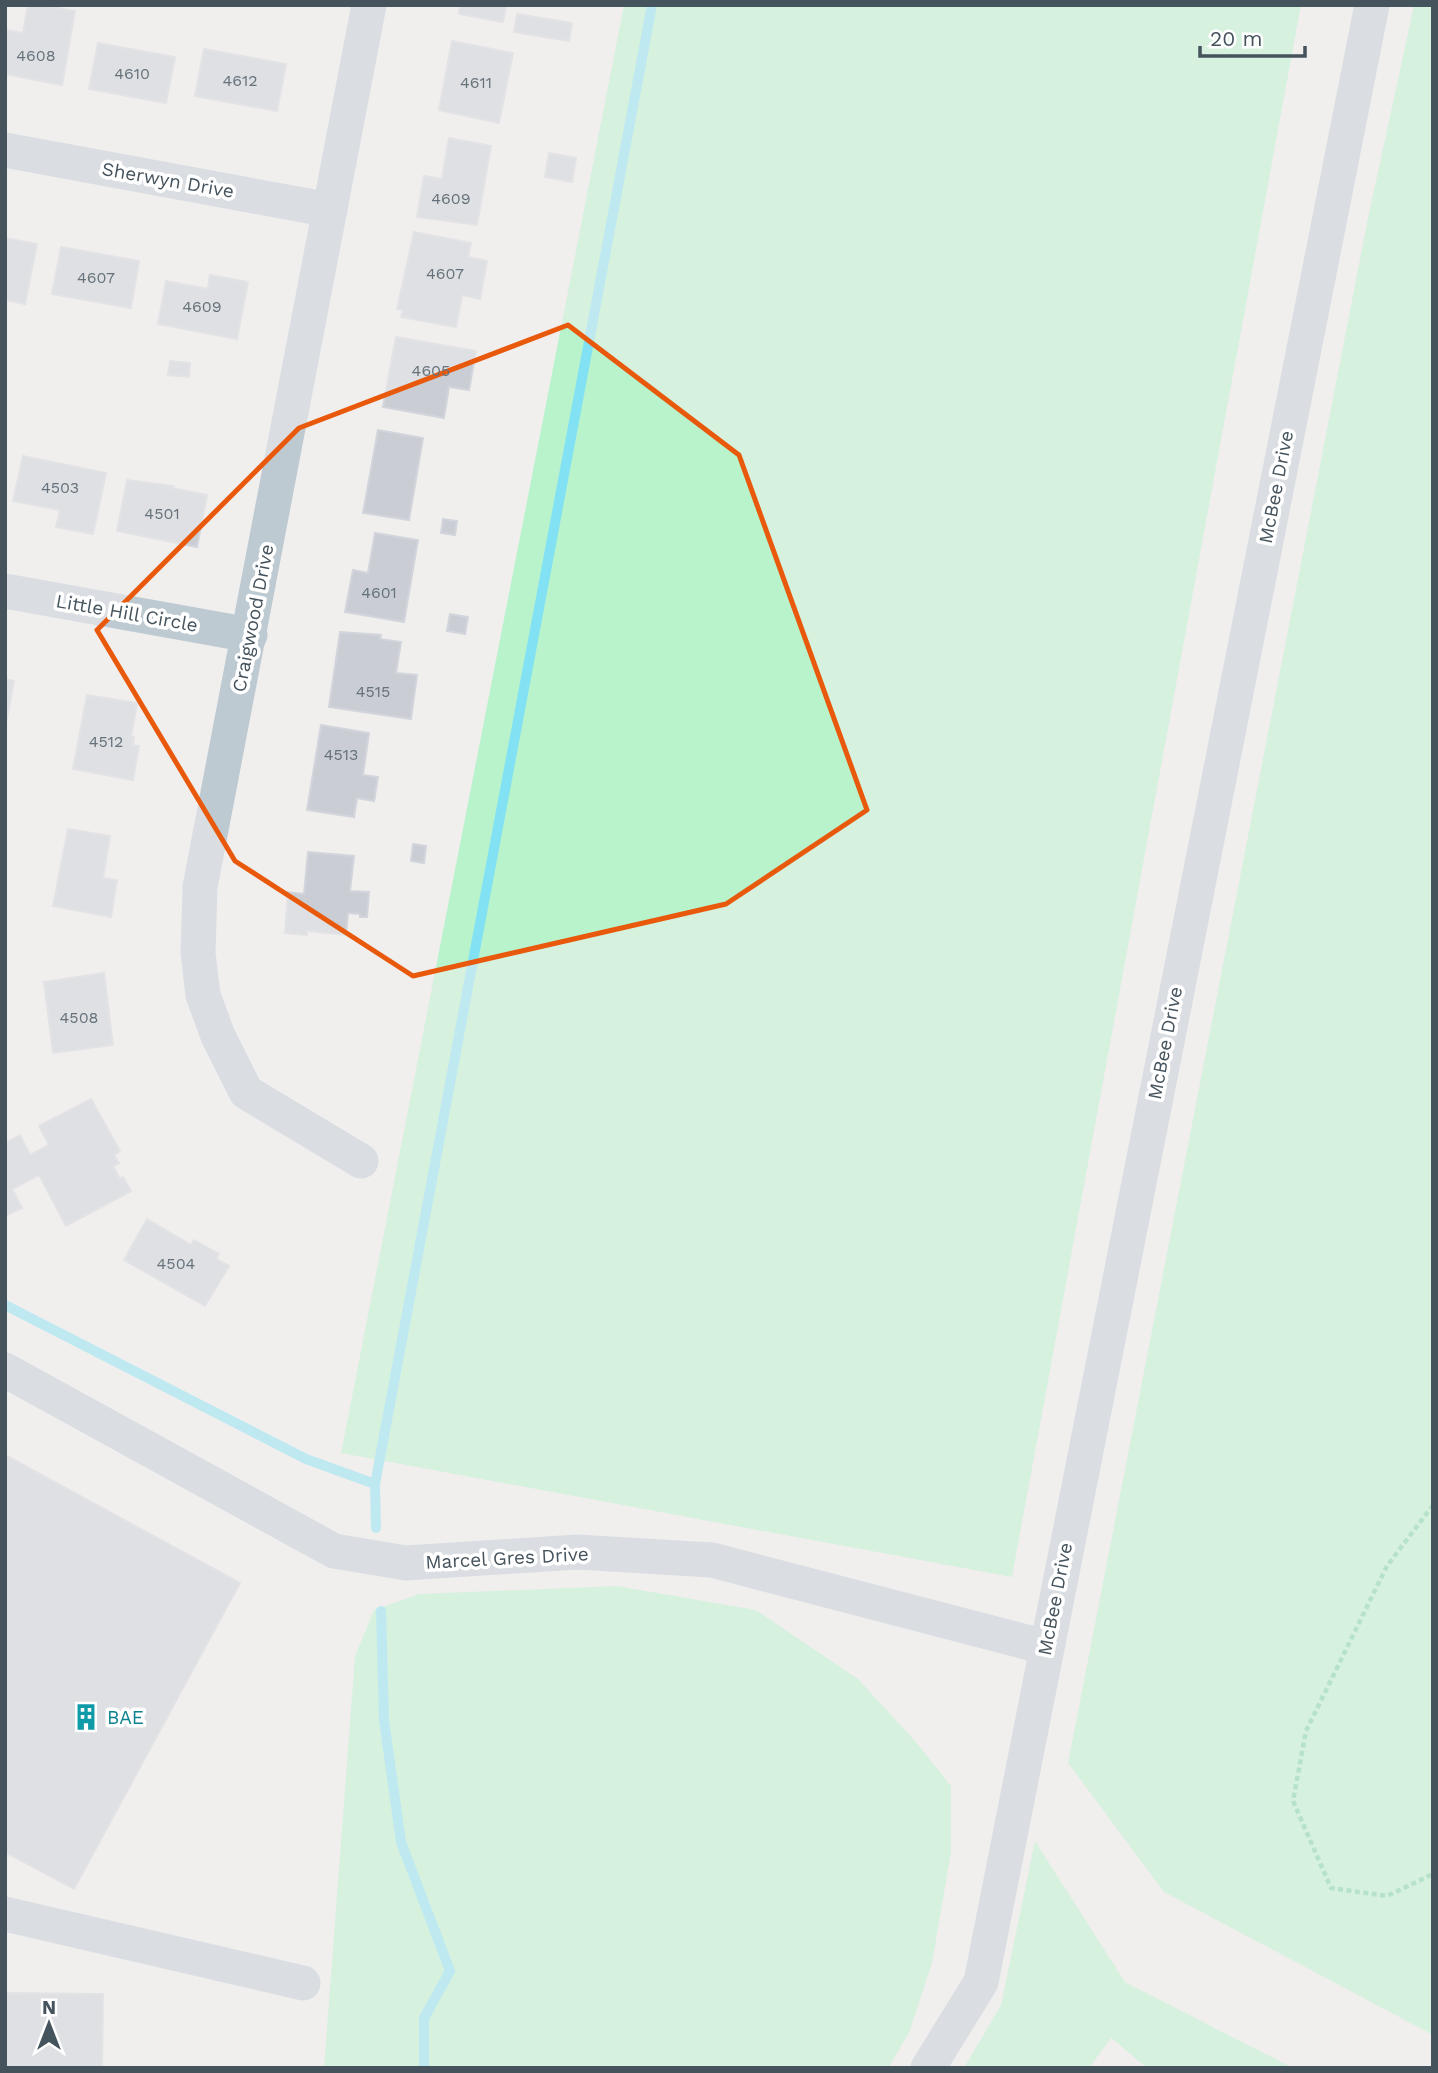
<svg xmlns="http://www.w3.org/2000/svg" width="1438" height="2073" viewBox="0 0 1438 2073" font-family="'Work Sans',sans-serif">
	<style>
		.green { fill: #b9f3cc }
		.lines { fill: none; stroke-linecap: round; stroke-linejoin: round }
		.stream { stroke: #82e2f3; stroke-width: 10 }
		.building { fill: #caced4; stroke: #d2d5db; stroke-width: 2 }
		.path { stroke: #6ed39c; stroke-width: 4.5; stroke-dasharray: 5 3.5; stroke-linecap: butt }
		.minor { stroke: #becad2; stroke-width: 35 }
		.marked { fill: none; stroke: #e8590c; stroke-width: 5; stroke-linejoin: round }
		.labels { text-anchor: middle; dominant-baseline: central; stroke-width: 7; stroke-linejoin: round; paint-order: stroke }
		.number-label { font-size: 16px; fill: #66727b }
		.street-label { font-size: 19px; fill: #45535d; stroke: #fff }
		.culture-label { font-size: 19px; fill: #0d838f; stroke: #fff; text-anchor: start }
	</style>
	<rect width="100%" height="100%" fill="#f1eeee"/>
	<!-- green -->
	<g class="green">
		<path d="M 624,5 L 1301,5 L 1012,1577 L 341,1453 Z"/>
		<path d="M 1414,5 L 1433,5 L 1433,2035 L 1164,1892 L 1068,1763 L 1368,218 Z"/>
		<path d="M 617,1586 L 756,1610 L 858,1679 L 916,1742 L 951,1786 L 951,1852 L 932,1963 L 909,2033 L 888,2068 L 324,2068 L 355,1656 L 374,1610 L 419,1594 Z"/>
		<path d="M 1035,1841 L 1125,1982 L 1293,2068 L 1147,2068 L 1111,2038 L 1089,2068 L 964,2068 L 1001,2005 Z"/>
	</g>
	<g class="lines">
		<!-- stream -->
		<g class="stream">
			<path d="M 5,1305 L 306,1459 L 375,1484"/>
			<path d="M 376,1528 L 375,1484 L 652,5"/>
			<path d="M 381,1611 L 384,1720 L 401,1842 L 450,1971 L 424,2018 L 424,2068"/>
		</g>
	</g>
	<!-- building -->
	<g class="building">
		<path d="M 28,5 L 42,5 L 75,11 L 62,85 L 5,74 L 6,30 L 23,33 Z"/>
		<path d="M 460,5 L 506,5 L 503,22 L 459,14 Z"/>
		<path d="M 517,14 L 572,23 L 569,41 L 514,32 Z"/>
		<path d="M 452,41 L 513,53 L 499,123 L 439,110 Z"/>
		<path d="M 98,43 L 175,57 L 166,103 L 89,89 Z"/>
		<path d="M 204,49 L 286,64 L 277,111 L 195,96 Z"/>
		<path d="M 449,138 L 491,146 L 477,225 L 417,217 L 424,176 L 442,179 Z"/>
		<path d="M 549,153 L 576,158 L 572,182 L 545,177 Z"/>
		<path d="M 414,232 L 471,243 L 468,257 L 487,261 L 480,299 L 462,295 L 456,327 L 401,317 L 403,310 L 397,309 Z"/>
		<path d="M 5,238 L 37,244 L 25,304 L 5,300 Z"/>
		<path d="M 61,247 L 139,261 L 131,308 L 52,294 Z"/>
		<path d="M 210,275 L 248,282 L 237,339 L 158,324 L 166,281 L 208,289 Z"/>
		<path d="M 396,337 L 476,351 L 469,390 L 449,387 L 444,418 L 383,407 Z"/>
		<path d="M 170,361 L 190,363 L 189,377 L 168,375 Z"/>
		<path d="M 378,430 L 423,438 L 409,520 L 363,513 Z"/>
		<path d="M 23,456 L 106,473 L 93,534 L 56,527 L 60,510 L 13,501 Z"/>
		<path d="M 127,480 L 173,486 L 172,488 L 207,495 L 197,547 L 117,531 Z"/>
		<path d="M 443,519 L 457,521 L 455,535 L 441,533 Z"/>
		<path d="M 375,533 L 418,540 L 404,622 L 345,612 L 353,570 L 368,573 Z"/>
		<path d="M 450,614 L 468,617 L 465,634 L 447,631 Z"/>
		<path d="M 340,632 L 381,635 L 380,639 L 401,642 L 396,673 L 417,675 L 411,719 L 329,707 Z"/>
		<path d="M 5,679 L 14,681 L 5,728 Z"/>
		<path d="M 87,695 L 137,703 L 131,736 L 134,737 L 133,745 L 139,746 L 133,780 L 73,769 Z"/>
		<path d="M 321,725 L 369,733 L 363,775 L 378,777 L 374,801 L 357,798 L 354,817 L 307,810 Z"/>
		<path d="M 68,829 L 110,836 L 103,878 L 117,880 L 111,917 L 53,906 Z"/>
		<path d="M 413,844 L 426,846 L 424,863 L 411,861 Z"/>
		<path d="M 308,852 L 354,856 L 350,891 L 369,892 L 367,917 L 360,917 L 360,914 L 348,913 L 346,935 L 307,931 L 307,935 L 285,933 L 288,892 L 304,894 Z"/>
		<path d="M 104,973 L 113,1045 L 53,1053 L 44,982 Z"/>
		<path d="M 91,1099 L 120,1151 L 114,1155 L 119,1163 L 113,1166 L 120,1179 L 123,1177 L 131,1191 L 66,1226 L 39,1175 L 12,1189 L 22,1208 L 5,1216 L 5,1143 L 20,1135 L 30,1155 L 49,1145 L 39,1126 Z"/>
		<path d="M 147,1219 L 191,1245 L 194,1240 L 219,1254 L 216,1259 L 229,1266 L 205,1306 L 124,1260 Z"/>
		<path d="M 5,1455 L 240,1583 L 74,1889 L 5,1852 Z"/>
		<path d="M 5,1993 L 103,1994 L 102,2068 L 5,2068 Z"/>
	</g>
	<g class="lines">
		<!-- path -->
		<path class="path" d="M 1433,1505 L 1387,1566 L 1306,1731 L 1293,1801 L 1331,1888 L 1387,1896 L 1433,1874"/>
		<!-- minor -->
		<g class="minor">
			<path d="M 5,150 L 330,210"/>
			<path d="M 5,591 L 250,635"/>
			<path d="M 361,1161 L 246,1092 L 218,1036 L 203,995 L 198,953 L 200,887 L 369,5"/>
			<path d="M 5,1370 L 334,1551 L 406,1563 L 577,1552 L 712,1560 L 1045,1647"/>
			<path d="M 5,1914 L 303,1983"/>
			<path d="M 928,2068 L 981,1982 L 1372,5"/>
		</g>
	</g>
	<!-- marked area -->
	<path d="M0 0H1438V2073H0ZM 568,325 L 739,455 L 867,810 L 726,904 L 413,976 L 235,861 L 97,630 L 299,428 Z" fill="#f1eeee" fill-opacity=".55" fill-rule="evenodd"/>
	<path class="marked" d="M 568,325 L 739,455 L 867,810 L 726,904 L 413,976 L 235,861 L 97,630 L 299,428 Z"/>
	<!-- icons -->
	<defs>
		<symbol id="building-bare" viewBox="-9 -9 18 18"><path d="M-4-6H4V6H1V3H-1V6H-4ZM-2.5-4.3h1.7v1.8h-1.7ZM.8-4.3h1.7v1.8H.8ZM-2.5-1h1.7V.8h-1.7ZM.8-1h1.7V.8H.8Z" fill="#0f9aa8" stroke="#fff" stroke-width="2.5" paint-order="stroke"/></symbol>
	</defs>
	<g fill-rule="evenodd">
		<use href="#building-bare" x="67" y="1698" width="38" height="38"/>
	</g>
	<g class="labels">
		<!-- number labels -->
		<g class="number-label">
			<text x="36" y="55">4608</text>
			<text x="132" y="73">4610</text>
			<text x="240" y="80">4612</text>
			<text x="476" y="82">4611</text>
			<text x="451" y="198">4609</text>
			<text x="445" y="273">4607</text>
			<text x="96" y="277">4607</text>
			<text x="202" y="306">4609</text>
			<text x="431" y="370">4605</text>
			<text x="60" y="487">4503</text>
			<text x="162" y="513">4501</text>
			<text x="379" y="592">4601</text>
			<text x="373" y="691">4515</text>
			<text x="106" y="741">4512</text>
			<text x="341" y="754">4513</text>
			<text x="79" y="1017">4508</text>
			<text x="176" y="1263">4504</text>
		</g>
		<!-- street labels -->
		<g class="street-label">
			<text transform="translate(168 180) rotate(10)">Sherwyn Drive</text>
			<text transform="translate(1276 487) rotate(-79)">McBee Drive</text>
			<text transform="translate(127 613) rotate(10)">Little Hill Circle</text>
			<text transform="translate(253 618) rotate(-79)">Craigwood Drive</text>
			<text transform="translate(1165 1043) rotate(-79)">McBee Drive</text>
			<text transform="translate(507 1558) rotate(-3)">Marcel Gres Drive</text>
			<text transform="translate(1055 1599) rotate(-79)">McBee Drive</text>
		</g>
		<!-- culture labels -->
		<g class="culture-label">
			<text x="107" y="1717">BAE</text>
		</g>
	</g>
	<!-- border -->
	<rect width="1438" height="2073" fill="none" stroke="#45535d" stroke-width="14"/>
	<!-- north arrow -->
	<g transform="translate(49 2024)" stroke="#ffffff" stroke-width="5" paint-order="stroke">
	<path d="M0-5L12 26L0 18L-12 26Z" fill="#45535d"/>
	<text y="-10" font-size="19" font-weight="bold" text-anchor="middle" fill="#45535d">N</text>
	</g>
	<!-- scale -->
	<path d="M1200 46v10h105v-10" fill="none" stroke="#45535d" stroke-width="3.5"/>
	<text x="1210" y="46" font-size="21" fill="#45535d" stroke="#ffffff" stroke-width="5" paint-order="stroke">20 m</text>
</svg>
